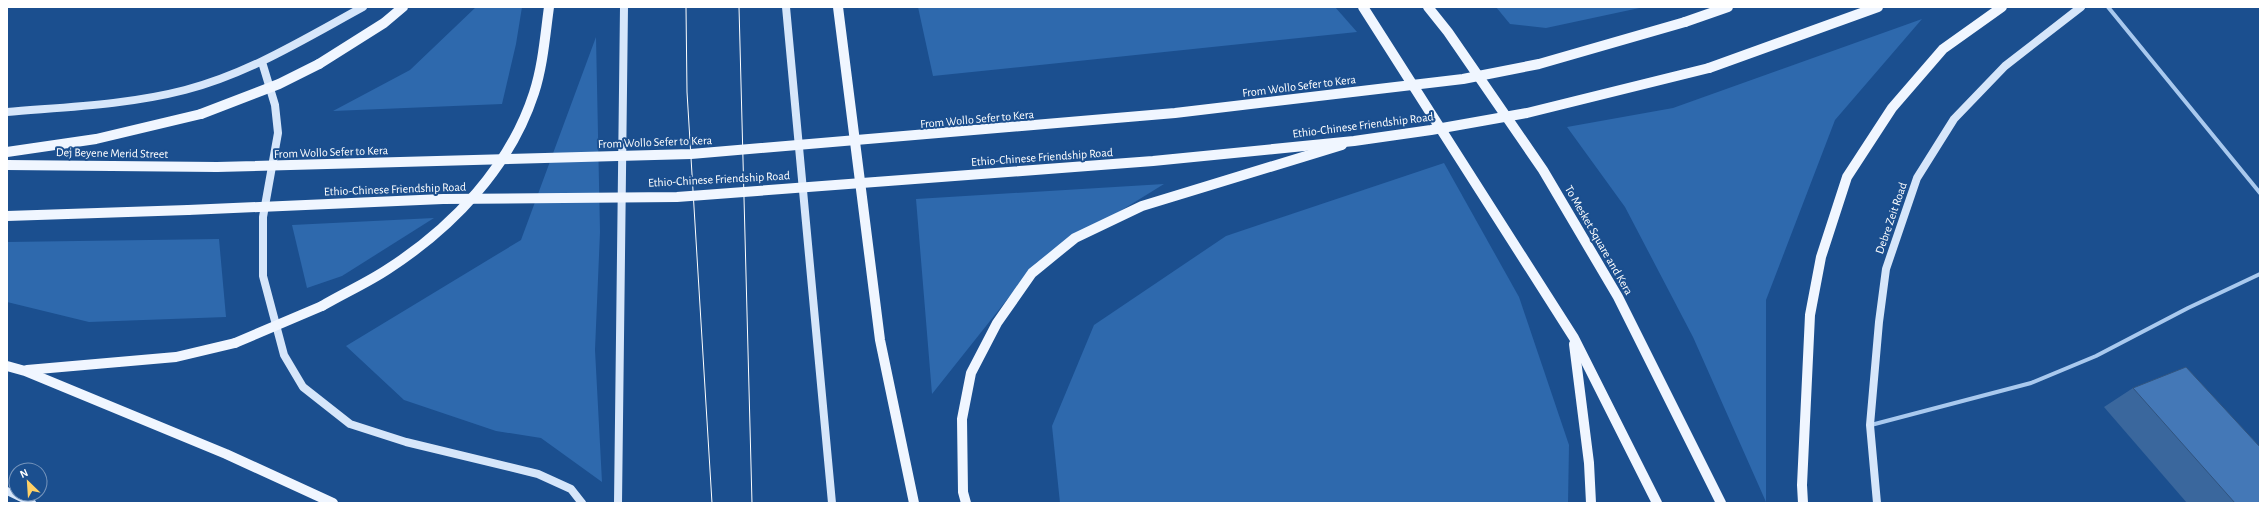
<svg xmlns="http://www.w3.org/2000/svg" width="2267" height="510" viewBox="0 0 2267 510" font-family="'Alegreya Sans',sans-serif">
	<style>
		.green { fill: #2e69ad }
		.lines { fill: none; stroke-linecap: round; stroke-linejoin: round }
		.street { stroke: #a9c9ee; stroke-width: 4 }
		.secondary { stroke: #d6e6fa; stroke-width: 8 }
		.primary { stroke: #f0f6ff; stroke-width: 10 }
		.tram { stroke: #fff; stroke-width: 1 }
		.primary-bridge { stroke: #f0f6ff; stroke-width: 10 }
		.wall { fill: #3a679d }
		.building { fill: #4478b7; stroke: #305480 }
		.labels { text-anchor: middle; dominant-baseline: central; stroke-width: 4; stroke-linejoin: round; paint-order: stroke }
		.street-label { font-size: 12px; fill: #fff; stroke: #1b4f8f }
	</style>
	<rect width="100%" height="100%" fill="#1b4f8f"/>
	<!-- green -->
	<g class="green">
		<path d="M 476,7 L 522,7 L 516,44 L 502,104 L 333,111 L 410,70 Z"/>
		<path d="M 918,7 L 1335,7 L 1357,32 L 933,76 Z"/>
		<path d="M 1496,7 L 1644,7 L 1546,28 L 1510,24 Z"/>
		<path d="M 1922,19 L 1835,120 L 1766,300 L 1766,502 L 1693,337 L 1625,207 L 1567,127 L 1673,108 Z"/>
		<path d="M 596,37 L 600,232 L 595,350 L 602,482 L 541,438 L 496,431 L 404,400 L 346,346 L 521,240 Z"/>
		<path d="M 1444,163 L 1519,297 L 1569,445 L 1568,503 L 1060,503 L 1052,426 L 1094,325 L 1226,236 Z"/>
		<path d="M 1164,184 L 1036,263 L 932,394 L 916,199 Z"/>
		<path d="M 434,218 L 342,276 L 307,288 L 292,225 Z"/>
		<path d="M 219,239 L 226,317 L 89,322 L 7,302 L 7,242 Z"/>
	</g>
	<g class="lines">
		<!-- street -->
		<g class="street">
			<path d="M 2108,7 L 2260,193"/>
			<path d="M 1871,425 L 2031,383 L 2096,356 L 2188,308 L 2260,274"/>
		</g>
		<!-- secondary -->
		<g class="secondary">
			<path d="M 786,7 L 832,503"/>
			<path d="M 262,62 L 275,105 L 278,133 L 263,217 L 263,276 L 284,355 L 303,387 L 350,424 L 406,442 L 538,474 L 571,489 L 582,503"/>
			<path d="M 7,112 C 66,107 127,105 185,90 C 248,74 306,38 363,7"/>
			<path d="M 7,491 L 32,503"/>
			<path d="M 618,503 L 624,7"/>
			<path d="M 1877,503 L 1870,425 L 1879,322 L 1886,269 L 1917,178 L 1954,119 L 2005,66 L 2081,7"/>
		</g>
		<!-- primary -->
		<g class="primary">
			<path d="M 838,7 L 880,340 L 914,503"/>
			<path d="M 1363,7 L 1574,338 L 1657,503"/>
			<path d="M 1428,7 L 1448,32 L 1543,170 L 1618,297 L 1721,503"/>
			<path d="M 1685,22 L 1728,7"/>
			<path d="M 319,64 L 384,23 L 403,7"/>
			<path d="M 1709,68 L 1878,7"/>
			<path d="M 7,152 L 96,139 L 201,114"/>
			<path d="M 7,165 L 217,167"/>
			<path d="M 7,216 L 188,210"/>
			<path d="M 322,306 C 344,293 367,283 388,269 C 453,227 510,167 534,93 C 543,65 545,36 549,7"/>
			<path d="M 1574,344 L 1589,463 L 1591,503"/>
			<path d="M 7,366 L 25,371 L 226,454 L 333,503"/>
			<path d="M 27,370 L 176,357 L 235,343"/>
			<path d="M 966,503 L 963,492 L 962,419 L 971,373 L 997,323 L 1032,273 L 1075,238 L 1142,206 L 1342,145"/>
			<path d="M 1803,503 L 1802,485 L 1810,315 L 1821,257 L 1847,177 L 1892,108 L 1943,49 L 2002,7"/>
		</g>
		<!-- tram -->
		<g class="tram">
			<path d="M 686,7 L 687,92 L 712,503"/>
			<path d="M 739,7 L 752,503"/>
		</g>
		<!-- primary-bridge -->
		<g class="primary-bridge">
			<path d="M 201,114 L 279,84 L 319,64"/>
			<path d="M 217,167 L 691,154 L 1175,113 L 1463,79 L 1539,64 L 1685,22"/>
			<path d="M 188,210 L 443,199 L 677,197 L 1153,161 L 1354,141 L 1431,130 L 1527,113 L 1709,68"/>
			<path d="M 235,343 L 322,306"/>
		</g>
	</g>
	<!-- wall -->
	<path class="wall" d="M 2133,388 L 2260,503 L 2187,503 L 2104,407 Z"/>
	<!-- building -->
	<path class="building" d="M 2186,367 L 2260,447 L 2260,503 L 2235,503 L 2133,388 Z"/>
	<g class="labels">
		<!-- street labels -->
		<g class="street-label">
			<text transform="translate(1299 86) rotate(-7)">From Wollo Sefer to Kera</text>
			<text transform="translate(977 119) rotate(-5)">From Wollo Sefer to Kera</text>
			<text transform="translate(1363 125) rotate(-7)">Ethio-Chinese Friendship Road</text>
			<text transform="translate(655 142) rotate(-2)">From Wollo Sefer to Kera</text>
			<text transform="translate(331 152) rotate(-2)">From Wollo Sefer to Kera</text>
			<text transform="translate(112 153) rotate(1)">Dej Beyene Merid Street</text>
			<text transform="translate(1042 157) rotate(-4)">Ethio-Chinese Friendship Road</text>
			<text transform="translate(719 179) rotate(-3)">Ethio-Chinese Friendship Road</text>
			<text transform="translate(395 189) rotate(-2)">Ethio-Chinese Friendship Road</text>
			<text transform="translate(1891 218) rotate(-71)">Debre Zeit Road</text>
			<text transform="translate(1599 240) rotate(60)">To Mesket Square and Kera</text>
		</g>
	</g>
	<!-- border -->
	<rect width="2267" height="510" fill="none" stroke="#ffffff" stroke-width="16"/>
	<!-- north arrow -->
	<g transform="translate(28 482) rotate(335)"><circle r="19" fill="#1b4f8f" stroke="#7695bc"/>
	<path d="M0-3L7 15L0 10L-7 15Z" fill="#ffd166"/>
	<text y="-6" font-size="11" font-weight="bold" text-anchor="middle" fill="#ffffff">N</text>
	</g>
</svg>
